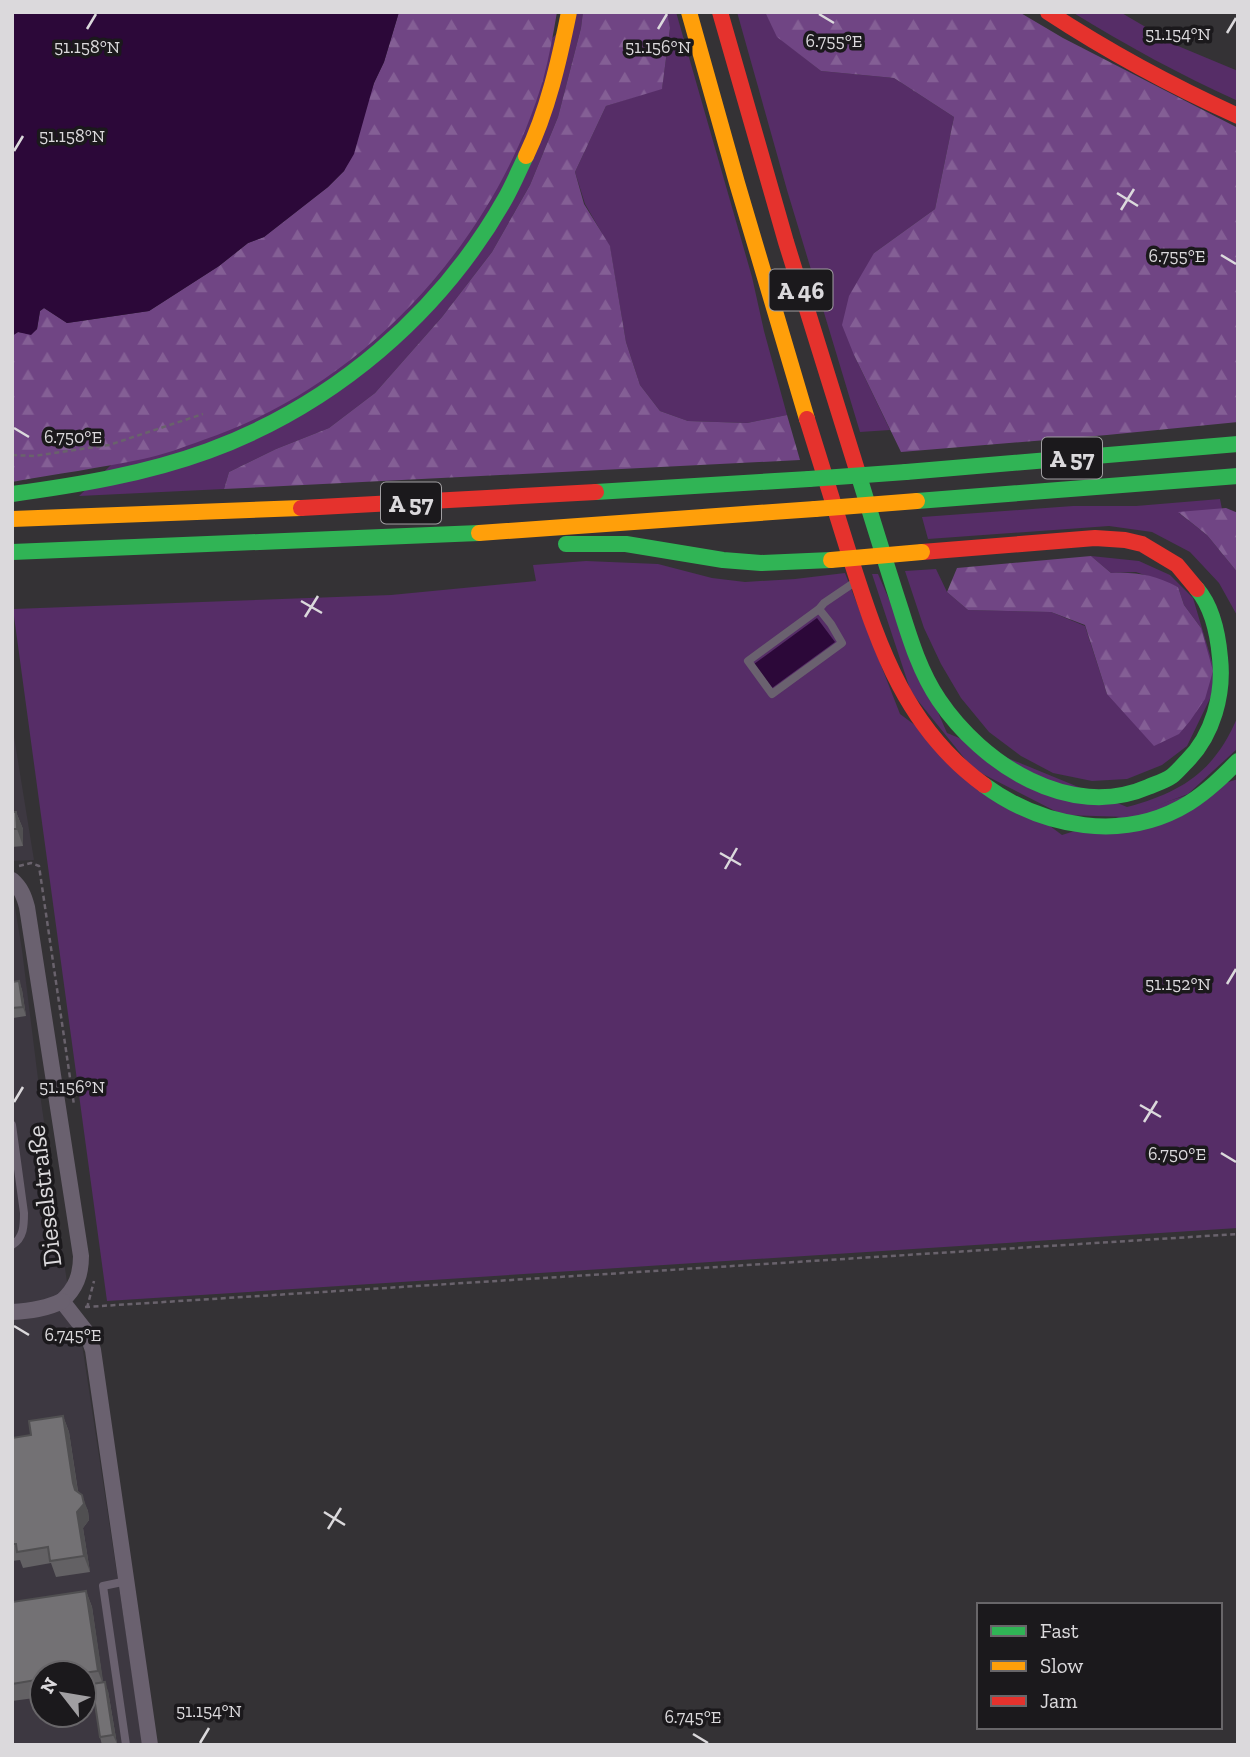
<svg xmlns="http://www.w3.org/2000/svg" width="1250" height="1757" viewBox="0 0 1250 1757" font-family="'Zilla Slab',serif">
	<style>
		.built { fill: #3d3841; fill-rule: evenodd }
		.grass { fill: #562d67 }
		.forest { fill: url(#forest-firs) }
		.water { fill: #2c0839 }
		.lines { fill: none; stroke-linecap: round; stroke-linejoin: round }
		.path { stroke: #69626c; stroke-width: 2.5; stroke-dasharray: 5 3.5; stroke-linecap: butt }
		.lane { stroke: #6a616f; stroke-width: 8 }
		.street { stroke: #6a616f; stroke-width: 16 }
		.fast { stroke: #30b455; stroke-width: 16 }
		.slow { stroke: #ff9f0a; stroke-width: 16 }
		.jam { stroke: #e5322d; stroke-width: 16 }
		.fast-bridge { stroke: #30b455; stroke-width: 16 }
		.slow-bridge { stroke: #ff9f0a; stroke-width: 16 }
		.wall { fill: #636164 }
		.shaded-wall { fill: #504f51 }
		.building { fill: #737174; stroke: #504f51; stroke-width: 2 }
		.ticks { fill: none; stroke: #dbd9dc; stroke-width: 2.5 }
		.labels { text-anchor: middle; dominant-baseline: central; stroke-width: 7; stroke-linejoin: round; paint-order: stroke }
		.shield { fill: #1b191c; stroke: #a19fa2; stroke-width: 2 }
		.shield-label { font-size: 24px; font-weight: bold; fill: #dbd9dc }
		.street-label { font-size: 26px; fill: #dbd9dc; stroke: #1b191c }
		.ticks-label { font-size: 18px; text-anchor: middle; fill: #dbd9dc; stroke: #1b191c; stroke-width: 7; stroke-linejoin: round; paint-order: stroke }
	</style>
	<defs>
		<pattern id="forest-firs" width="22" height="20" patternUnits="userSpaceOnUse" patternTransform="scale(1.75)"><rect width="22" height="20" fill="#704584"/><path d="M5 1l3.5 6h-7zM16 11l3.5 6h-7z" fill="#845f95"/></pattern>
	</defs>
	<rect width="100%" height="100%" fill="#343235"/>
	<!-- built -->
	<g class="built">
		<path d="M 12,724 L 34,860 L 12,861 Z"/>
		<path d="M 12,889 L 22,950 L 39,1087 L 74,1331 L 82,1344 L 143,1745 L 12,1745 ZM 42,1673 L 84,1673 L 84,1715 L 42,1715 Z"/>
	</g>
	<!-- grass -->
	<g class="grass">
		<path d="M 579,12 L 583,12 L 581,28 L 558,117 L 530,185 L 492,252 L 442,317 L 375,393 L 329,428 L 276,449 L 229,472 L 224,489 L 79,496 Z"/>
		<path d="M 667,12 L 676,12 L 752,277 L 764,331 L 787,415 L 747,423 L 688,421 L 660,411 L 640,385 L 626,342 L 610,247 L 585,204 L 575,172 L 606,106 L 662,88 L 670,29 Z"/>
		<path d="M 737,12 L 765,12 L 778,37 L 821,71 L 894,78 L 954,117 L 935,209 L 874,253 L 854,355 L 890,430 L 860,432 L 787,190 Z"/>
		<path d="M 1072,12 L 1120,12 L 1178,46 L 1238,71 L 1238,101 C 1180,75 1126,45 1072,12 Z"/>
		<path d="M 1220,499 L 1222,509 L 1179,513 L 1207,535 L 1238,573 L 1238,617 L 1219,583 L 1190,552 L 1152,532 L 1109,526 L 928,539 L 922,517 L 1073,506 L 1136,506 Z"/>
		<path d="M 1091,556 L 1139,561 L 1170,575 L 1193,598 L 1218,682 L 1187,746 L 1162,765 L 1127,779 L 1092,781 L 1053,773 L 1021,756 L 989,732 L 961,698 L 941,664 L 924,628 L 905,571 L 936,569 L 947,592 L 968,610 L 1051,612 L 1085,626 L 1107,694 L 1201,628 L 1184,605 L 1178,587 L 1136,572 L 1111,573 Z"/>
		<path d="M 586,561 L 658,564 L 712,578 L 745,582 L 795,579 L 845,573 L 900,714 L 1062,835 L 1238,779 L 1238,1228 L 107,1301 L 13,609 L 391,595 L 536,581 L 533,565 Z"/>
		<path d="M 872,574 L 878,574 L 947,733 L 1127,807 C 1183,792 1215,771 1238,716 L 1238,748 L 1188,794 L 1127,817 L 1063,815 L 973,769 L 911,692 Z"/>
	</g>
	<!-- forest -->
	<g class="forest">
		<path d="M 399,12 L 557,12 C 553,35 549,58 543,80 C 495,242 364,386 203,440 C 184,447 163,455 143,459 C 100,468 56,474 12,482 L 12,336 L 18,332 L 31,334 L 37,329 L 40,311 L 44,308 L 67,323 L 149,311 L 219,266 L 248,243 L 264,237 L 328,187 L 344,171 L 374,83 L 384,62 Z"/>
		<path d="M 583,12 L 667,12 L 670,28 L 662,89 L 606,106 L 575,172 L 584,204 L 610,246 L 626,342 L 640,385 L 660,411 L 688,421 L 747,423 L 787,415 L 800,460 L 224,489 L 229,472 L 276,449 L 329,428 L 375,393 L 442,317 L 492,252 L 530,185 L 558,117 L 581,28 Z"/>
		<path d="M 765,12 L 1019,12 L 1063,38 L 1238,128 L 1238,422 L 1107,435 L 901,452 L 854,355 L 842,325 L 849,296 L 874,253 L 935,209 L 954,117 L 894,78 L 821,71 L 777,37 Z"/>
		<path d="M 1226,508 L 1238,513 L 1238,573 L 1207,535 L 1178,512 Z"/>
		<path d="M 1091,556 L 1111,573 C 1138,572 1154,575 1178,587 L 1184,605 L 1201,628 L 1213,671 L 1205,699 L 1190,721 L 1179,734 L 1154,746 L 1107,694 L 1085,625 L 1051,612 L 968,610 L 947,592 L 957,568 Z"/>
	</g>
	<!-- water -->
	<g class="water">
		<path d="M 12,12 L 399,12 L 384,62 L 374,83 L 354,154 L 344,171 L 328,187 L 264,237 L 248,243 L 219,266 L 149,311 L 67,323 L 44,308 L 40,311 L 37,329 L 31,335 L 18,332 L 12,336 Z"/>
		<path d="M 817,618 L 835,642 L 772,688 L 754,664 Z"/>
	</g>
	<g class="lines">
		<!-- path -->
		<g class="path">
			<path d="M 12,455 L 34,456 L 109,445 L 203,414"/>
			<path d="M 19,866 L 31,863 L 39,866 L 74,1105"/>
			<path d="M 85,1307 L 1238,1234"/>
			<path d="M 87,1308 L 94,1281"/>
		</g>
		<!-- lane -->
		<g class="lane">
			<path d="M 819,609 L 831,624 L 842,643 L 772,694 L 748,661 L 819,609 L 824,603 L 852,584"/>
			<path d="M 12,1125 L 24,1213 C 24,1225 24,1238 12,1245"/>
			<path d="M 126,1745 L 103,1586 L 127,1581"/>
		</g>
		<!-- street -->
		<g class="street">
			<path d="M 12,880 C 21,888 24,896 27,907 L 81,1256 C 81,1275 76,1288 62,1301 L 87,1333 L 93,1350 L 150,1745"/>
			<path d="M 12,1312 C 30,1311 46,1309 62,1301"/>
		</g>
		<!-- fast -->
		<g class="fast">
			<path d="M 857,470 C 871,515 885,561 900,607 C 910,639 920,672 939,700 C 982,764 1070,821 1148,787 C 1155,784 1165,781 1172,776 C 1177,772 1182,766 1187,761 C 1213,735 1224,694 1220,658 C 1218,634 1213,608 1197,589"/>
			<path d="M 906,472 L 1238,444"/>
			<path d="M 596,492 L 809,479"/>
			<path d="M 12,494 C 78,485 145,474 208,451 C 333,405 440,314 505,199 C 513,185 519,170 526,156"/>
			<path d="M 917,501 L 1238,476"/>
			<path d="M 566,544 L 626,544 L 723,560 L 761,563 L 831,560"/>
			<path d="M 12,552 L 479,533"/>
			<path d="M 984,785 C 1043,828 1124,843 1189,803 C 1208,791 1223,776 1238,761"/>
		</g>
		<!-- slow -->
		<g class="slow">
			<path d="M 689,12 L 737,183 L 807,419"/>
			<path d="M 526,156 C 548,110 559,61 569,12"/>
			<path d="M 12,519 L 301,508"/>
			<path d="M 479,533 L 815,509"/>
		</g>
		<!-- jam -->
		<g class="jam">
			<path d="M 720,12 L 786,242 L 857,470"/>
			<path d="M 1048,12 C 1109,52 1172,86 1238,116"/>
			<path d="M 807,419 C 822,467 837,515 852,563 C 880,650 907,729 984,785"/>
			<path d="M 301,508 L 596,492"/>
			<path d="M 922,552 L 1095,538 L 1125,540 L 1142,544 L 1177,565 L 1197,589"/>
		</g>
		<!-- fast-bridge -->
		<path class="fast-bridge" d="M 809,479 L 906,472"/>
		<!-- slow-bridge -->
		<g class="slow-bridge">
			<path d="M 815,509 L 917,501"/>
			<path d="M 831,560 L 922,552"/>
		</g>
	</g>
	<!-- wall -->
	<g class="wall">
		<path d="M 12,812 L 16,812 L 23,829 L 23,846 L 12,847 Z"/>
		<path d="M 19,981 L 22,990 L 26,1016 L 13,1018 L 12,982 Z"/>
		<path d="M 63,1416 L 69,1432 L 78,1491 L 88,1511 L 89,1520 L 83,1528 L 90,1572 L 56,1577 L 51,1563 L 23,1568 L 20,1560 L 12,1561 L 12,1438 L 31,1435 Z"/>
		<path d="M 86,1591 L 92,1607 L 103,1683 L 108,1691 L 117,1744 L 102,1745 L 100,1737 L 92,1689 L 84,1690 L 84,1673 L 42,1673 L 42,1697 L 12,1701 L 12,1602 Z"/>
	</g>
	<!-- shaded-wall -->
	<g class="shaded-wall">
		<path d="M 16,812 L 23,829 L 23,846 L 17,829 Z"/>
		<path d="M 19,981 L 22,990 L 26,1016 L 23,1007 Z"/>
		<path d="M 63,1416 L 69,1432 L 79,1499 L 73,1483 Z"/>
		<path d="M 82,1495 L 88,1511 L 89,1520 L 83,1528 L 90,1572 L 84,1556 L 77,1512 Z"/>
		<path d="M 86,1591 L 92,1607 L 104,1687 L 98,1671 Z"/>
		<path d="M 105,1682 L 108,1691 L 117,1744 L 113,1735 Z"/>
	</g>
	<!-- building -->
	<g class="building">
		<path d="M 12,812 L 16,812 L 17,829 L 12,829 Z"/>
		<path d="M 19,981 L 23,1007 L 12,1008 L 12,982 Z"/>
		<path d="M 63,1416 L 73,1483 L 75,1490 L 82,1495 L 84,1504 L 77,1512 L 84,1556 L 50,1561 L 48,1547 L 17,1552 L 16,1544 L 12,1544 L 12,1438 L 31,1435 L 29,1421 Z"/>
		<path d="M 86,1591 L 98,1671 L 83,1673 L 42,1673 L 42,1679 L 12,1684 L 12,1602 Z"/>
		<path d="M 105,1682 L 113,1735 L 100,1737 L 92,1684 Z"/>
	</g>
	<!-- ticks -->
	<path class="ticks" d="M 819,14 L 834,23M 87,29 L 96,14M 658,29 L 667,14M 1227,33 L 1236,18M 14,151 L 23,136M 1117,193 L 1138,206M 1121,210 L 1134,189M 1221,255 L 1236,264M 14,428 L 29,437M 301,601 L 322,613M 305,617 L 318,596M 720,853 L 741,865M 725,869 L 737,848M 1227,984 L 1236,969M 14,1102 L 23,1087M 1140,1105 L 1161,1117M 1144,1122 L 1157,1101M 1221,1153 L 1236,1162M 14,1326 L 29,1335M 324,1512 L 345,1525M 328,1529 L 341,1508M 693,1734 L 708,1743M 200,1743 L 209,1728"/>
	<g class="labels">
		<!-- shield labels -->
		<g class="shield">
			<rect x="769.5" y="269.5" width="63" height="41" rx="5"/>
			<rect x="1042" y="437.5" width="60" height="41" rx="5"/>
			<rect x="381" y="482.5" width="60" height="41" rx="5"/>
		</g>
		<g class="shield-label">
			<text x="801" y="290">A 46</text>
			<text x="1072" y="458">A 57</text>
			<text x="411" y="503">A 57</text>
		</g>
		<!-- street labels -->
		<g class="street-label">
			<text transform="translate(44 1196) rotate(-97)">Dieselstraße</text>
		</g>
	</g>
	<g class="ticks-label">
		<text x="1178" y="40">51.154°N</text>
		<text x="834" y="47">6.755°E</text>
		<text x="87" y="53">51.158°N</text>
		<text x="658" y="53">51.156°N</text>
		<text x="72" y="142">51.158°N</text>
		<text x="1177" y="262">6.755°E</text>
		<text x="73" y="443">6.750°E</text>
		<text x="1178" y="990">51.152°N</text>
		<text x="72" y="1093">51.156°N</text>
		<text x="1177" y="1160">6.750°E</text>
		<text x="73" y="1341">6.745°E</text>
		<text x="209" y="1717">51.154°N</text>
		<text x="693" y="1723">6.745°E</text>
	</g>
	<!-- border -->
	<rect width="1250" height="1757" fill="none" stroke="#dbd9dc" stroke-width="28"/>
	<!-- legend -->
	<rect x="977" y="1603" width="245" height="126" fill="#1b191c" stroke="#686669" stroke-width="2"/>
	<rect x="991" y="1626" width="35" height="10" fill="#30b455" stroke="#686669" stroke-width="2"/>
	<text x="1040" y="1638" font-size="21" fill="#dbd9dc">Fast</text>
	<rect x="991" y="1661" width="35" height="10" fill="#ff9f0a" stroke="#686669" stroke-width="2"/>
	<text x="1040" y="1673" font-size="21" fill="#dbd9dc">Slow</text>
	<rect x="991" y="1696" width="35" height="10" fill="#e5322d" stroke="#686669" stroke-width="2"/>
	<text x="1040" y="1708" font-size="21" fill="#dbd9dc">Jam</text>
	<!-- north arrow -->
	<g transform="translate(63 1694) rotate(301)"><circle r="33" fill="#1b191c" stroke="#686669" stroke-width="2"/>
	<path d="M0-5L12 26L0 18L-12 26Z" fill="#a19fa2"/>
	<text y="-10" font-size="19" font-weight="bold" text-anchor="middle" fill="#dbd9dc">N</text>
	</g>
</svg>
